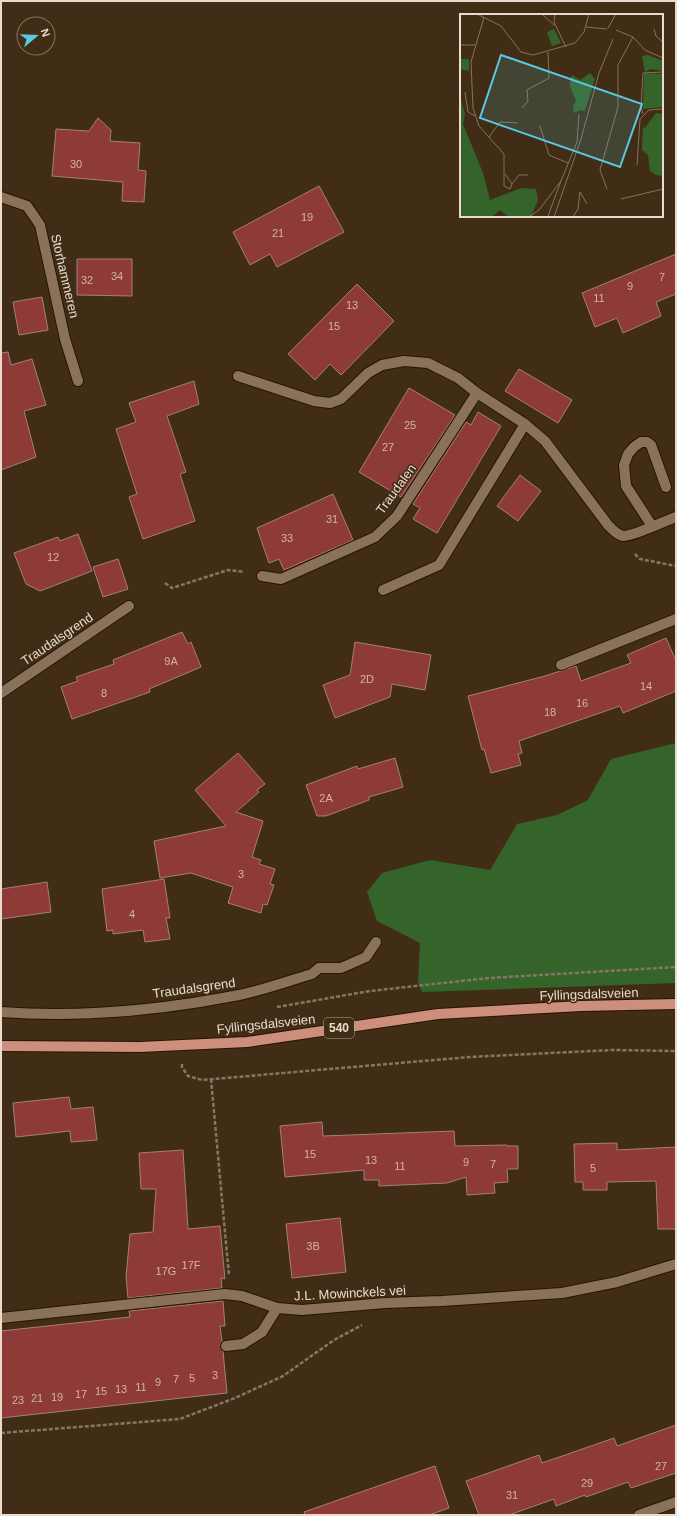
<svg xmlns="http://www.w3.org/2000/svg" width="677" height="1516" viewBox="0 0 677 1516" font-family="Arial,sans-serif">
	<style>
		.green { fill: #35642a }
		.building { fill: #8e3a37; stroke: #a47f7b }
		.lines { fill: none; stroke-linecap: round; stroke-linejoin: round }
		.service-casing { stroke: #271500; stroke-width: 12 }
		.minor-casing { stroke: #271500; stroke-width: 12 }
		.primary-casing { stroke: #271500; stroke-width: 12 }
		.path { stroke: #877663; stroke-width: 2.5; stroke-dasharray: 4 2; stroke-linecap: butt }
		.service { stroke: #897259; stroke-width: 10 }
		.minor { stroke: #897259; stroke-width: 10 }
		.primary { stroke: #ce8e7e; stroke-width: 10 }
		.labels { text-anchor: middle; dominant-baseline: central; stroke-width: 3; stroke-linejoin: round; paint-order: stroke }
		.number-label { font-size: 11px; fill: #d2b4a8 }
		.shield { fill: #412d16; stroke: #b7a897; stroke-width: 1 }
		.shield-label { font-size: 12px; font-weight: bold; fill: #e9dcce }
		.street-label { font-size: 13px; fill: #e9dcce; stroke: #412d16 }
		.inset-road { fill: none; stroke: #847360; stroke-width: 1 }
		.view { fill: #57c9e2; fill-opacity: 0.15; stroke: #57c9e2; stroke-width: 2 }
		.inset-edge { fill: none; stroke: #e9dcce; stroke-width: 2 }
	</style>
	<rect width="100%" height="100%" fill="#412d16"/>
	<!-- green -->
	<path class="green" d="M 676,743 L 676,983 L 422,992 L 418,983 L 420,943 L 377,921 L 367,892 L 382,873 L 430,860 L 490,870 L 517,824 L 557,815 L 588,800 L 611,759 Z"/>
	<!-- building -->
	<g class="building">
		<path d="M 98,118 L 111,130 L 110,141 L 140,143 L 138,170 L 146,171 L 144,202 L 122,201 L 123,182 L 52,176 L 56,129 L 89,131 Z"/>
		<path d="M 319,186 L 344,232 L 277,267 L 270,254 L 250,265 L 233,232 Z"/>
		<path d="M 676,254 L 676,294 L 656,302 L 661,316 L 623,333 L 617,318 L 595,327 L 582,293 Z"/>
		<path d="M 77,259 L 132,259 L 132,296 L 77,295 Z"/>
		<path d="M 357,284 L 394,321 L 341,375 L 330,364 L 315,380 L 288,354 Z"/>
		<path d="M 42,297 L 48,330 L 19,335 L 13,302 Z"/>
		<path d="M 8,352 L 11,365 L 32,359 L 46,405 L 24,411 L 36,457 L 1,470 L 1,353 Z"/>
		<path d="M 519,369 L 572,400 L 558,423 L 505,391 Z"/>
		<path d="M 194,381 L 199,404 L 167,416 L 186,472 L 180,474 L 195,521 L 143,539 L 129,497 L 137,494 L 116,429 L 136,422 L 129,403 Z"/>
		<path d="M 409,388 L 455,415 L 401,497 L 359,472 Z"/>
		<path d="M 478,412 L 501,426 L 437,533 L 413,519 L 420,508 L 413,504 L 466,422 L 471,425 Z"/>
		<path d="M 520,475 L 541,491 L 518,521 L 497,506 Z"/>
		<path d="M 333,494 L 353,540 L 284,570 L 279,559 L 269,563 L 257,528 Z"/>
		<path d="M 78,534 L 92,571 L 40,591 L 26,584 L 14,553 L 58,537 L 60,541 Z"/>
		<path d="M 118,559 L 128,589 L 103,597 L 93,567 Z"/>
		<path d="M 182,632 L 188,644 L 191,642 L 201,667 L 149,689 L 150,692 L 72,719 L 61,687 L 78,681 L 76,677 L 114,664 L 113,660 Z"/>
		<path d="M 666,638 L 676,661 L 676,691 L 623,713 L 620,706 L 519,741 L 522,753 L 518,754 L 521,765 L 491,773 L 484,749 L 482,750 L 468,696 L 545,676 L 576,666 L 581,681 L 631,663 L 627,655 Z"/>
		<path d="M 355,642 L 431,655 L 425,690 L 392,684 L 390,697 L 335,718 L 323,685 L 350,675 Z"/>
		<path d="M 238,753 L 265,784 L 257,790 L 259,792 L 236,812 L 263,821 L 252,857 L 261,860 L 259,864 L 275,869 L 270,884 L 274,885 L 267,905 L 263,904 L 261,913 L 228,903 L 233,887 L 191,873 L 160,878 L 154,841 L 226,826 L 195,790 Z"/>
		<path d="M 395,758 L 403,787 L 369,797 L 369,800 L 326,816 L 317,816 L 306,785 L 357,766 L 358,769 Z"/>
		<path d="M 164,879 L 170,918 L 166,918 L 170,939 L 145,942 L 143,930 L 113,934 L 113,930 L 107,931 L 102,889 Z"/>
		<path d="M 47,882 L 51,912 L 1,919 L 1,889 Z"/>
		<path d="M 69,1097 L 71,1109 L 93,1107 L 97,1140 L 71,1142 L 70,1131 L 16,1137 L 13,1103 Z"/>
		<path d="M 322,1122 L 323,1136 L 454,1131 L 455,1146 L 507,1145 L 507,1146 L 518,1146 L 518,1169 L 507,1169 L 508,1182 L 494,1183 L 495,1193 L 467,1195 L 466,1177 L 447,1183 L 379,1186 L 379,1180 L 364,1180 L 364,1170 L 285,1177 L 280,1126 Z"/>
		<path d="M 617,1143 L 617,1150 L 676,1147 L 676,1229 L 658,1229 L 656,1181 L 607,1182 L 607,1190 L 583,1190 L 583,1182 L 575,1182 L 574,1144 Z"/>
		<path d="M 183,1150 L 188,1229 L 220,1226 L 225,1279 L 221,1278 L 222,1288 L 128,1298 L 126,1277 L 130,1234 L 153,1232 L 156,1189 L 141,1189 L 139,1153 Z"/>
		<path d="M 340,1218 L 346,1272 L 292,1278 L 286,1224 Z"/>
		<path d="M 223,1301 L 225,1326 L 220,1326 L 222,1341 L 220,1346 L 223,1351 L 227,1393 L 1,1418 L 1,1331 L 130,1317 L 129,1311 Z"/>
		<path d="M 676,1425 L 676,1473 L 631,1488 L 628,1482 L 586,1497 L 585,1495 L 556,1506 L 554,1499 L 509,1515 L 479,1515 L 466,1481 L 539,1455 L 542,1463 L 614,1438 L 617,1446 Z"/>
		<path d="M 435,1466 L 449,1508 L 429,1515 L 305,1515 L 304,1512 Z"/>
	</g>
	<g class="lines">
		<defs>
			<g id="service">
				<path d="M 652,526 L 626,486 L 624,465 L 628,454 L 634,447 L 641,442 L 647,442 L 651,445 L 666,487"/>
				<path d="M 262,576 L 281,579 L 375,537 L 397,516 L 477,393"/>
				<path d="M 383,590 L 439,565 L 525,424"/>
				<path d="M 561,665 L 676,619"/>
				<path d="M 226,1346 L 243,1344 L 262,1332 L 277,1308"/>
			</g>
			<g id="minor">
				<path d="M 1,197 L 27,206 L 40,225 L 65,339 L 78,381"/>
				<path d="M 238,376 L 314,401 L 330,403 L 341,399 L 368,373 L 382,365 L 404,361 L 428,363 L 458,378 L 477,393 L 525,424 L 545,441 L 608,525 C 612,529 617,535 623,536 C 632,537 665,521 676,517"/>
				<path d="M 1,693 L 129,606"/>
				<path d="M 1,1012 C 79,1018 162,1010 239,995 C 264,990 288,981 312,974 L 319,968 L 341,968 L 366,957 L 376,942"/>
				<path d="M 1,1318 L 225,1294 L 242,1296 L 277,1308 L 302,1310 L 385,1303 L 442,1301 L 562,1293 L 617,1282 L 676,1264"/>
				<path d="M 639,1515 L 676,1502"/>
			</g>
			<path id="primary" d="M 1,1046 L 140,1047 L 247,1042 L 438,1014 L 581,1006 L 676,1004"/>
		</defs>
		<!-- service casing -->
		<use href="#service" class="service-casing"/>
		<!-- minor casing -->
		<use href="#minor" class="minor-casing"/>
		<!-- primary casing -->
		<use href="#primary" class="primary-casing"/>
		<!-- path -->
		<g class="path">
			<path d="M 635,554 L 640,559 L 676,566"/>
			<path d="M 165,583 L 172,588 L 228,570 L 244,572"/>
			<path d="M 277,1007 L 370,991 L 489,978 L 676,967"/>
			<path d="M 182,1064 L 182,1067 L 188,1076 L 202,1080 L 469,1057 L 613,1050 L 676,1051"/>
			<path d="M 211,1079 L 229,1276"/>
			<path d="M 1,1433 L 180,1419 L 235,1398 L 283,1376 L 334,1340 L 362,1325"/>
		</g>
		<!-- service -->
		<use href="#service" class="service"/>
		<!-- minor -->
		<use href="#minor" class="minor"/>
		<!-- primary -->
		<use href="#primary" class="primary"/>
	</g>
	<g class="labels">
		<!-- number labels -->
		<g class="number-label">
			<text x="76" y="164">30</text>
			<text x="307" y="217">19</text>
			<text x="278" y="233">21</text>
			<text x="117" y="276">34</text>
			<text x="662" y="277">7</text>
			<text x="87" y="280">32</text>
			<text x="630" y="286">9</text>
			<text x="599" y="298">11</text>
			<text x="352" y="305">13</text>
			<text x="334" y="326">15</text>
			<text x="410" y="425">25</text>
			<text x="388" y="447">27</text>
			<text x="332" y="519">31</text>
			<text x="287" y="538">33</text>
			<text x="53" y="557">12</text>
			<text x="171" y="661">9A</text>
			<text x="367" y="679">2D</text>
			<text x="646" y="686">14</text>
			<text x="104" y="693">8</text>
			<text x="582" y="703">16</text>
			<text x="550" y="712">18</text>
			<text x="326" y="798">2A</text>
			<text x="241" y="874">3</text>
			<text x="132" y="914">4</text>
			<text x="310" y="1154">15</text>
			<text x="371" y="1160">13</text>
			<text x="466" y="1162">9</text>
			<text x="493" y="1164">7</text>
			<text x="400" y="1166">11</text>
			<text x="593" y="1168">5</text>
			<text x="313" y="1246">3B</text>
			<text x="191" y="1265">17F</text>
			<text x="166" y="1271">17G</text>
			<text x="215" y="1375">3</text>
			<text x="192" y="1378">5</text>
			<text x="176" y="1379">7</text>
			<text x="158" y="1382">9</text>
			<text x="141" y="1387">11</text>
			<text x="121" y="1389">13</text>
			<text x="101" y="1391">15</text>
			<text x="81" y="1394">17</text>
			<text x="57" y="1397">19</text>
			<text x="37" y="1398">21</text>
			<text x="18" y="1400">23</text>
			<text x="661" y="1466">27</text>
			<text x="587" y="1483">29</text>
			<text x="512" y="1495">31</text>
		</g>
		<!-- shield labels -->
		<rect class="shield" x="324" y="1018" width="30" height="20" rx="3"/>
		<g class="shield-label">
			<text x="339" y="1028">540</text>
		</g>
		<!-- street labels -->
		<g class="street-label">
			<text transform="translate(65 276) rotate(77)">Storhammeren</text>
			<text transform="translate(396 489) rotate(-54)">Traudalen</text>
			<text transform="translate(57 639) rotate(-34)">Traudalsgrend</text>
			<text transform="translate(194 988) rotate(-8)">Traudalsgrend</text>
			<text transform="translate(589 994) rotate(-2)">Fyllingsdalsveien</text>
			<text transform="translate(266 1024) rotate(-6)">Fyllingsdalsveien</text>
			<text transform="translate(350 1293) rotate(-3)">J.L. Mowinckels vei</text>
		</g>
	</g>
	<!-- overview -->
	<g transform="translate(460 14)">
		<rect width="203" height="203" fill="#412d16"/>
		<path d="M 94,15 L 101,29 L 92,32 L 87,18 ZM 188,41 L 203,47 L 203,57 L 191,55 L 185,58 L 182,42 ZM 0,45 L 9,45 L 9,57 L 0,55 ZM 130,59 L 135,65 L 125,97 L 121,96 L 114,99 L 113,92 L 116,87 L 110,72 L 110,64 L 112,61 L 120,66 ZM 184,59 L 203,60 L 203,93 L 183,95 ZM 0,83 L 5,100 L 3,110 L 23,159 L 30,186 L 61,174 L 76,175 L 78,186 L 71,203 L 49,203 L 40,196 L 32,203 L 0,203 ZM 196,99 L 203,100 L 203,162 L 196,161 L 190,157 L 188,141 L 182,136 L 183,109 L 184,115 Z" fill="#35642a"/>
		<path class="inset-road" d="M 17,0 L 41,12 L 61,38 L 73,41 L 115,29 L 124,18 L 129,0M 82,0 L 95,12M 95,0 L 94,8 L 106,33M 166,0 L 183,0M 24,3 L 11,48 L 13,94 L 19,112 L 44,140 L 44,172 L 50,175 L 52,170 L 45,160M 126,13 L 147,15M 148,14 L 156,0M 194,15 L 196,22 L 203,28M 156,16 L 173,23 L 185,36 L 203,44M 0,31 L 15,31M 5,78 L 8,98 L 15,102M 62,94 L 68,87 L 67,76 L 89,64 L 88,38M 183,100 L 181,93 L 183,59 L 203,58M 80,112 L 89,141 L 108,149M 29,123 L 40,108 L 58,109M 177,151 L 180,105 L 189,96 L 203,95M 52,170 L 59,161 L 68,161M 147,175 L 140,156 L 158,93 L 158,51 L 173,23M 161,185 L 203,175M 88,202 L 101,167M 69,203 L 79,196 L 101,167 L 117,128 L 119,100M 94,203 L 121,125 L 139,59 L 153,25M 113,203 L 118,195 L 120,178 L 127,190"/>
		<path class="view" d="M 41,41 L 182,90 L 160,153 L 20,104 Z"/>
		<rect width="203" height="203" class="inset-edge"/>
	</g>
	<!-- border -->
	<rect width="677" height="1516" fill="none" stroke="#e9dcce" stroke-width="4"/>
	<!-- north arrow -->
	<g transform="translate(36 36) rotate(71)"><circle r="19" fill="#412d16" stroke="#847360"/>
	<path d="M0-3L7 15L0 10L-7 15Z" fill="#57c9e2"/>
	<text y="-6" font-size="11" font-weight="bold" text-anchor="middle" fill="#e9dcce">N</text>
	</g>
</svg>
